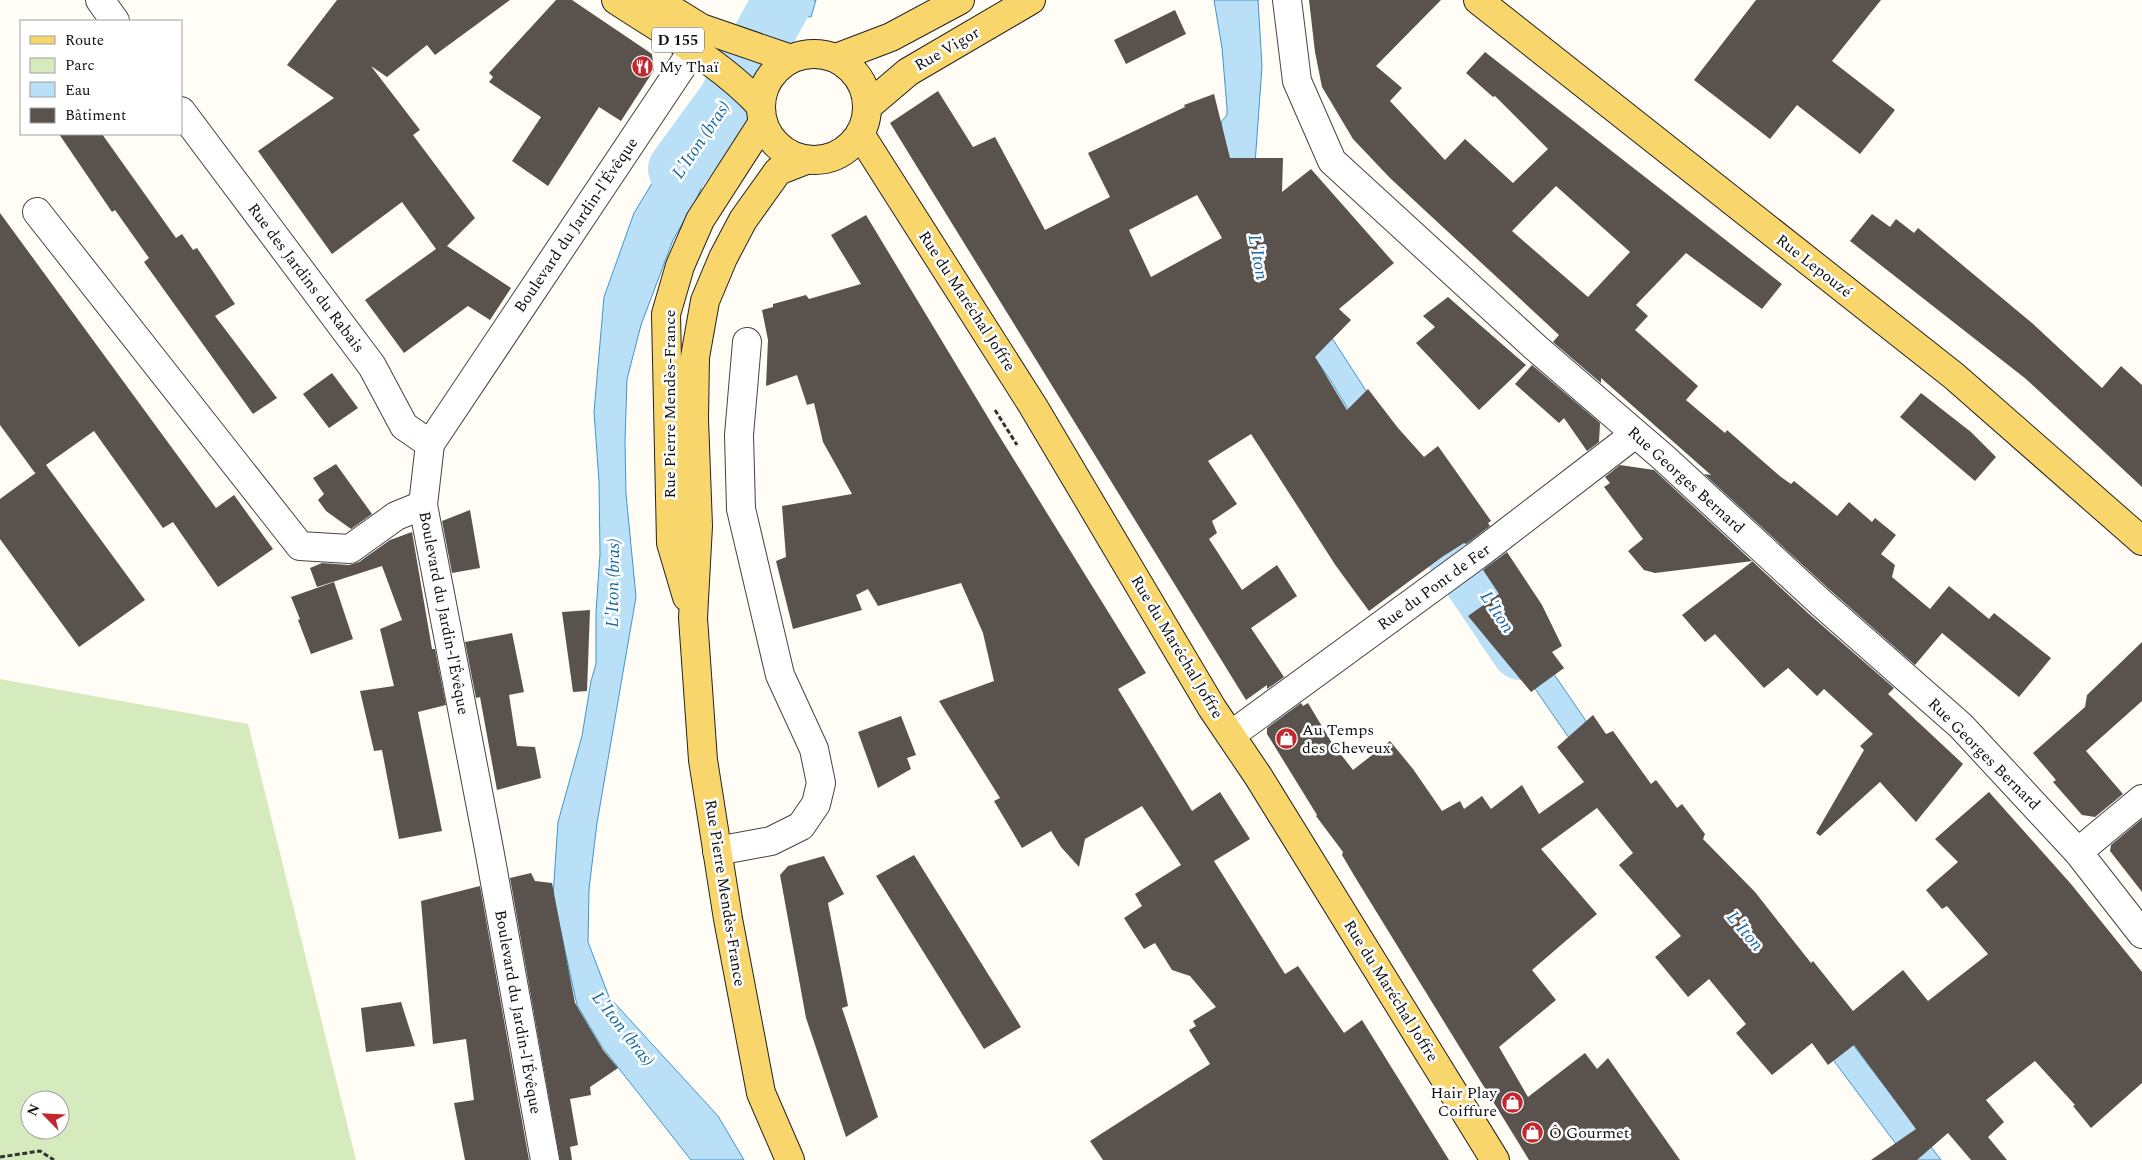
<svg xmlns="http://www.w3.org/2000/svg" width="2142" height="1160" viewBox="0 0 2142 1160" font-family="Spectral,serif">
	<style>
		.green { fill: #d5ebbd; fill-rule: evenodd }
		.water { fill: #b9e0f7; stroke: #3f96cf }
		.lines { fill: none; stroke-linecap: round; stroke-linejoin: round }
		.river { stroke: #b9e0f7; stroke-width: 60 }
		.building { fill: #5a524d; fill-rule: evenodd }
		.minor-casing { stroke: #444; stroke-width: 30 }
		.major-casing { stroke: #222; stroke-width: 30 }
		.path { stroke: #333; stroke-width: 3; stroke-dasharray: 5 2.5; stroke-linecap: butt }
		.minor { stroke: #fff; stroke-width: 28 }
		.major { stroke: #f9d66b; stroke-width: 28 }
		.labels { text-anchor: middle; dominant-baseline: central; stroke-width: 5; stroke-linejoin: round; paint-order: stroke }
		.shield { fill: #fff; stroke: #585858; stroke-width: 1 }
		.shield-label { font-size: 15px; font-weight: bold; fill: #111 }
		.street-label { font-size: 16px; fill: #111; stroke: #fff }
		.poi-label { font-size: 16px; fill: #111; stroke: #fff; text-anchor: start }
		.water-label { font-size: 18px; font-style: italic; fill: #1768a6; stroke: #fff }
	</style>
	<rect width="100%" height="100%" fill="#fffdf5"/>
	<!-- green -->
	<path class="green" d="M 0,679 L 248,724 L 356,1160 L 0,1160 ZM 30,1100 L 60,1100 L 60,1130 L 30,1130 Z"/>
	<!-- water -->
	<g class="water">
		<path d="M 754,0 L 816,0 L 811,17 L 752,11 Z"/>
		<path d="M 1214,0 L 1258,0 L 1262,66 L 1254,178 L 1330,335 L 1374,403 L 1375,454 L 1331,381 L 1302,340 L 1255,305 L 1221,122 L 1227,115 L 1227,108 L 1222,48 Z"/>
		<path d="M 712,85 L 741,120 L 729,143 L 706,177 L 696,200 L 673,240 L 641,325 L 627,379 L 625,441 L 626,494 L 636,597 L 597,823 L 589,889 L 588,942 L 609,997 L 718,1116 L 744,1160 L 691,1160 L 602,1047 L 577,1005 L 553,896 L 558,822 L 582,736 L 591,681 L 596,664 L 596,612 L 600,554 L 599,481 L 594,412 L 604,297 L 634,213 Z"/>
		<path d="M 1486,575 L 1610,756 L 1838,1025 L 1941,1160 L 1908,1160 L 1834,1061 L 1594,774 L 1466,589 Z"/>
	</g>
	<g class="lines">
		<!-- river -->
		<g class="river">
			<path d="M 678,169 L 727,102 L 783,0"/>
			<path d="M 1408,482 L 1521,650"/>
		</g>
	</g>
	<!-- building -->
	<g class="building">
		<path d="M 337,0 L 510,0 L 435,55 L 427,45 L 387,77 L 371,66 L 420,130 L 413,135 L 475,218 L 447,246 L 511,288 L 490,320 L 468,306 L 404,353 L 365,300 L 436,249 L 402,202 L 332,254 L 258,151 L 334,98 L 287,65 Z"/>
		<path d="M 556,0 L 572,0 L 652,54 L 654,70 L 621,121 L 599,107 L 548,186 L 512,161 L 541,117 L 489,82 L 493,77 L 489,73 Z"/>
		<path d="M 1309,0 L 1441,0 L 1376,66 L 1402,88 L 1390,101 L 1445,160 L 1465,139 L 1513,183 L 1548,149 L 1495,96 L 1493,97 L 1466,73 L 1485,52 L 1782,284 L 1762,309 L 1686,253 L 1636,305 L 1648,316 L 1635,330 L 1698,386 L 1686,400 L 1725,433 L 1727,430 L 1781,477 L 1791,484 L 1794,481 L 1837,516 L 1849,502 L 1872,522 L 1875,518 L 1896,535 L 1881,554 L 1895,565 L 1892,577 L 1930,609 L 1949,586 L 1989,619 L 1994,613 L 2051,658 L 2019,697 L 1942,633 L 1915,665 L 1830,590 L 1704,474 L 1711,475 L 1601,378 L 1601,383 L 1553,342 L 1559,335 L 1390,178 L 1353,139 L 1322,87 L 1315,52 ZM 1556,186 L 1630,252 L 1588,297 L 1512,231 Z"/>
		<path d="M 1756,0 L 1881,0 L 1832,61 L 1895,110 L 1860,154 L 1797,105 L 1770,139 L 1694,80 Z"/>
		<path d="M 1175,10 L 1186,34 L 1126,64 L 1114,40 Z"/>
		<path d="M 938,91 L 973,147 L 995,137 L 1045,230 L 1110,197 L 1088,153 L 1185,107 L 1184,105 L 1214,94 L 1230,158 L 1283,158 L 1282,192 L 1311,169 L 1394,263 L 1339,309 L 1351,320 L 1315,357 L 1347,410 L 1368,389 L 1398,428 L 1424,457 L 1438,446 L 1491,521 L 1488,523 L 1490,526 L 1466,544 L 1464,543 L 1442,557 L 1369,611 L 1336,566 L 1251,434 L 1208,461 L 1237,504 L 1212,521 L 1217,533 L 1209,539 L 1242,590 L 1277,565 L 1297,596 L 1251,628 L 1284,677 L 1267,689 L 1267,685 L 1246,700 L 890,123 ZM 1197,195 L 1222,238 L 1151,277 L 1129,230 Z"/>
		<path d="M 59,134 L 102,134 L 176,238 L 182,234 L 193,250 L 197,248 L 235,304 L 215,316 L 277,398 L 253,414 L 144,262 L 149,258 L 115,210 L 112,212 Z"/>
		<path d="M 0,213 L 216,508 L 234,495 L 273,549 L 218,587 L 173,522 L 163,528 L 94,431 L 46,465 L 145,600 L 79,647 L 0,539 L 0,499 L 37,472 L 35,473 L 0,425 Z"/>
		<path d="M 1872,214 L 1890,227 L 1896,219 L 1914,233 L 1918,228 L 2032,323 L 2102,388 L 2121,366 L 2142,385 L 2142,487 L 2026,379 L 1850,241 Z"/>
		<path d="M 866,215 L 998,434 L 1146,673 L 1118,689 L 1192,811 L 1220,792 L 1250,839 L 1214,861 L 1285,974 L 1298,966 L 1344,1033 L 1362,1020 L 1449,1160 L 1103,1160 L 1090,1141 L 1210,1064 L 1189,1030 L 1196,1026 L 1193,1021 L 1216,1007 L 1190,976 L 1172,970 L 1155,943 L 1144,949 L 1124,918 L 1142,906 L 1135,894 L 1181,865 L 1142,806 L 1085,839 L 1079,867 L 1061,847 L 1051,831 L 1022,848 L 994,801 L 1000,798 L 939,701 L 994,681 L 983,633 L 961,583 L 878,606 L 868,589 L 856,595 L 862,610 L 793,629 L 776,561 L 786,557 L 782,506 L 852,494 L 823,442 L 814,403 L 807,405 L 797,375 L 766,386 L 768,340 L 762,310 L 773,307 L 773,304 L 806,295 L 809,299 L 861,284 L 831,235 Z"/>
		<path d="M 1448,297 L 1526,365 L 1479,410 L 1416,343 L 1435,327 L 1423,316 Z"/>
		<path d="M 1532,365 L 1600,423 L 1599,442 L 1587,451 L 1564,418 L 1559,423 L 1515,384 Z"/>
		<path d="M 332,373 L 358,408 L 329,428 L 303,394 Z"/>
		<path d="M 1921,393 L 1971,432 L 1996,457 L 1975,481 L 1900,417 Z"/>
		<path d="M 336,464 L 372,514 L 351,529 L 326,511 L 318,500 L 324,494 L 313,478 Z"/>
		<path d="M 1620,465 L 1654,470 L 1809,614 L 1894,688 L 1888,694 L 1963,764 L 1916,822 L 1880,782 L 1820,836 L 1816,833 L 1864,750 L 1860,746 L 1873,734 L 1824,689 L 1817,696 L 1788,668 L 1764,688 L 1715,634 L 1705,642 L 1682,615 L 1753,561 L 1655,573 L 1644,570 L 1628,551 L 1643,539 L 1604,487 L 1610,483 L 1605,477 Z"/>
		<path d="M 470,510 L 480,568 L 452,573 L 442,521 Z"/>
		<path d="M 412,532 L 432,649 L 435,649 L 446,705 L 418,712 L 442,831 L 399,839 L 382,750 L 374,751 L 360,691 L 394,686 L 380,629 L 402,620 L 382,566 L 317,587 L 310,568 L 322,563 L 349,565 L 359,562 L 390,540 Z"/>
		<path d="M 1507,552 L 1542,605 L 1562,646 L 1552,652 L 1564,668 L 1531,692 L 1468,616 L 1499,594 L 1483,570 Z"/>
		<path d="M 334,582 L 353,639 L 311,654 L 298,620 L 300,619 L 291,597 Z"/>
		<path d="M 590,610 L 587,691 L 573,692 L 562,612 Z"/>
		<path d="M 512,633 L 524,692 L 509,695 L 517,746 L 535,747 L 541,778 L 497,790 L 480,697 L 476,698 L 465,642 Z"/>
		<path d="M 2142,642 L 2142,701 L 2086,751 L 2123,794 L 2095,817 L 2082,815 L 2053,782 L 2056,780 L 2033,753 L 2085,707 L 2087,695 Z"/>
		<path d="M 1301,703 L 1303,706 L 1308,703 L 1332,743 L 1353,770 L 1390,741 L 1413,769 L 1442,811 L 1460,801 L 1464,809 L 1482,796 L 1491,809 L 1522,785 L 1539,814 L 1584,782 L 1557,747 L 1593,715 L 1606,734 L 1613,731 L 1651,784 L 1656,780 L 1677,808 L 1682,804 L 1705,834 L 1703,839 L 1755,892 L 1811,963 L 1813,961 L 1853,1011 L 1903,970 L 1928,1001 L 1988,954 L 1947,906 L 1942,909 L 1926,890 L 1958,862 L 1935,839 L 1989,792 L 2071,884 L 2142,972 L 2142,1083 L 2091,1128 L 2073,1106 L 2075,1105 L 2035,1061 L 1986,1100 L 2004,1122 L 1988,1137 L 2007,1160 L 1971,1160 L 1948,1133 L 1917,1160 L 1871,1160 L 1916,1129 L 1854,1045 L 1828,1065 L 1812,1043 L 1772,1075 L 1736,1033 L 1746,1024 L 1709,979 L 1688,997 L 1655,957 L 1681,936 L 1619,865 L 1633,853 L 1597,808 L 1541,849 L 1597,914 L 1532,970 L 1556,1000 L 1499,1047 L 1528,1097 L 1585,1053 L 1597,1069 L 1608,1058 L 1680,1160 L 1529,1160 L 1355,877 L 1342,855 L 1343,852 L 1316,816 L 1317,815 L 1267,734 L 1267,728 Z"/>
		<path d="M 901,716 L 916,755 L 907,758 L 911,769 L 878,788 L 858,732 Z"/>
		<path d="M 2142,819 L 2142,892 L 2110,851 L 2111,845 Z"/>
		<path d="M 914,855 L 1021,1027 L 984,1049 L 876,876 Z"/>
		<path d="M 824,856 L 844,894 L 828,903 L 848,1006 L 842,1008 L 878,1117 L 846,1137 L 806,1018 L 780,875 L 788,866 Z"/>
		<path d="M 531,873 L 535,881 L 552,883 L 575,1003 L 603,1050 L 618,1068 L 590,1087 L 591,1095 L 570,1099 L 578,1145 L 570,1147 L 572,1160 L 560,1160 L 510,878 Z"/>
		<path d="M 480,886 L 529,1160 L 465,1160 L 454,1103 L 474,1100 L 466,1039 L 433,1044 L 421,901 Z"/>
		<path d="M 401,1002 L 415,1046 L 366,1052 L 361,1008 Z"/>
	</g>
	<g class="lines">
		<defs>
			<g id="minor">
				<path d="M 100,0 L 115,21"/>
				<path d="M 1287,0 L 1297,81 L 1332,161 L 1535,347 L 1664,458 L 1820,602 L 1961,726 L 2078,852 L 2142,934"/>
				<path d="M 181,111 L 372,366 L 404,426 L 430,444"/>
				<path d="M 37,212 L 300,546 L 350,549 L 396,516 L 423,505"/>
				<path d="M 1231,735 L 1476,556 L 1635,434"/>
				<path d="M 717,851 L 771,841 L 801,826 L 816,804 L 821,783 L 814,749 L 780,675 L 741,509 L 739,435 L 747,342"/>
				<path d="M 2078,852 L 2142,799"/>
				<path d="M 545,1160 L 489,849 L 423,505 L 430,444 L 693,50"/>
			</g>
			<g id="major">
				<path d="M 616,0 C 666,33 720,62 761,106"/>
				<path d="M 656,0 L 701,28 L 791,59"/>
				<path d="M 1478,0 L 1954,376 L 2142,541"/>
				<circle cx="814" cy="107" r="53"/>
				<path d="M 836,58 L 891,37 L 960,0"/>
				<path d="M 868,106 L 908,72 L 1031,0"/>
				<path d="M 860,134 L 1033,406 L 1212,708 L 1258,776 L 1495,1160"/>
				<path d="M 687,597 L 671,543 L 666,314 L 680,266 L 700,220 L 763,122"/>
				<path d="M 790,1160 L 761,1093 L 728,919 L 703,760 L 693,618 L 698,526 L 694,419 L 695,357 L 705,301 L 723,258 L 743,220 L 778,171 L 806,160"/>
			</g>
		</defs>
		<!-- minor casing -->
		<use href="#minor" class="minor-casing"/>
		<!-- major casing -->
		<use href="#major" class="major-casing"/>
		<!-- path -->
		<g class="path">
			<path d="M 995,410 L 1017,445"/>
			<path d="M 0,1157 L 40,1151 L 54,1160"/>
		</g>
		<!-- minor -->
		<use href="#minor" class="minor"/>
		<!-- major -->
		<use href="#major" class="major"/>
	</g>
	<!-- icons -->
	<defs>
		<symbol id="restaurant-disc" viewBox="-11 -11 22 22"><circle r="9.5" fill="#c4262e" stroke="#fff"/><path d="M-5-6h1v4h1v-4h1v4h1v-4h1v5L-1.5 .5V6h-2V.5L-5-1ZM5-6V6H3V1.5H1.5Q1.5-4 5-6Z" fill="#fff"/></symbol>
		<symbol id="shop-disc" viewBox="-11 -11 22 22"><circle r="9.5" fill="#c4262e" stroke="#fff"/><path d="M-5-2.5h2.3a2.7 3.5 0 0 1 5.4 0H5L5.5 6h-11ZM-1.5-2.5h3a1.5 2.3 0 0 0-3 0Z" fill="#fff"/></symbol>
	</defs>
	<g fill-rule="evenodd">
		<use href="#restaurant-disc" x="630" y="54" width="25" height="25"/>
		<use href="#shop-disc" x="1274" y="726" width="25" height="25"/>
		<use href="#shop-disc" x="1500" y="1090" width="25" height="25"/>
		<use href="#shop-disc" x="1520" y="1120" width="25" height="25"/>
	</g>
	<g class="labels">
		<!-- shield labels -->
		<rect class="shield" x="652" y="27.5" width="52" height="25" rx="4"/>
		<g class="shield-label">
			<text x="678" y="40">D 155</text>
		</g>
		<!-- street labels -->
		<g class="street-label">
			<text transform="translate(947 49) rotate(-30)">Rue Vigor</text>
			<text transform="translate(576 225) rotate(-56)">Boulevard du Jardin-l'Évêque</text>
			<text transform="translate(1814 266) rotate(38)">Rue Lepouzé</text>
			<text transform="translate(306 278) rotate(53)">Rue des Jardins du Rabais</text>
			<text transform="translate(967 301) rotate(57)">Rue du Maréchal Joffre</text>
			<text transform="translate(670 404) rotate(-90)">Rue Pierre Mendès-France</text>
			<text transform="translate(1686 480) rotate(42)">Rue Georges Bernard</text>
			<text transform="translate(1434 587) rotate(-36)">Rue du Pont de Fer</text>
			<text transform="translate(444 613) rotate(79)">Boulevard du Jardin-l'Évêque</text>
			<text transform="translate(1177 647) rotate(59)">Rue du Maréchal Joffre</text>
			<text transform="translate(1984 754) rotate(45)">Rue Georges Bernard</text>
			<text transform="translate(725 893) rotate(81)">Rue Pierre Mendès-France</text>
			<text transform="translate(1391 991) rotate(58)">Rue du Maréchal Joffre</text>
			<text transform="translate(518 1012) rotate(80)">Boulevard du Jardin-l'Évêque</text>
		</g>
		<!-- poi labels -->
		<g class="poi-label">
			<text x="659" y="67">My Thaï</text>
			<text x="1302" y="730">Au Temps<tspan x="1302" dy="18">des Cheveux</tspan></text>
			<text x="1497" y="1093" text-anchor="end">Hair Play<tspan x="1497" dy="18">Coiffure</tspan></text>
			<text x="1549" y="1133">Ô Gourmet</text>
		</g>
		<!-- water labels -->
		<g class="water-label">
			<text transform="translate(701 140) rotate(-56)">L'Iton (bras)</text>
			<text transform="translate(1258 257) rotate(80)">L'Iton</text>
			<text transform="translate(613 583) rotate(-89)">L'Iton (bras)</text>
			<text transform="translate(1497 612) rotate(56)">L'Iton</text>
			<text transform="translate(1745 931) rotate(50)">L'Iton</text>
			<text transform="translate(623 1029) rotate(52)">L'Iton (bras)</text>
		</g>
	</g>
	<!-- legend -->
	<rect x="20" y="20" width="162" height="115" fill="#ffffff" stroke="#a0a0a0"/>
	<rect x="30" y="36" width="25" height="8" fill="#f9d66b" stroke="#a0a0a0"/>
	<text x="65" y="45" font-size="15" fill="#111111">Route</text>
	<rect x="30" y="58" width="25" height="15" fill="#d5ebbd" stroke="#a0a0a0"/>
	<text x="65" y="70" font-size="15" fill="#111111">Parc</text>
	<rect x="30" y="82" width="25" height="15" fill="#b9e0f7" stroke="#a0a0a0"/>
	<text x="65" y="95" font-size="15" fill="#111111">Eau</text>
	<rect x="30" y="108" width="25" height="15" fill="#5a524d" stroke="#a0a0a0"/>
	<text x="65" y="120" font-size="15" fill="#111111">Bâtiment</text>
	<!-- north arrow -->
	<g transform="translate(45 1115) rotate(294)"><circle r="24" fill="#ffffff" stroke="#a0a0a0"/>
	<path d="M0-4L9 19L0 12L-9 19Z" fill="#c4262e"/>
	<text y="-8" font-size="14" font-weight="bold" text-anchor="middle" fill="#111111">N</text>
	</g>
</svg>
